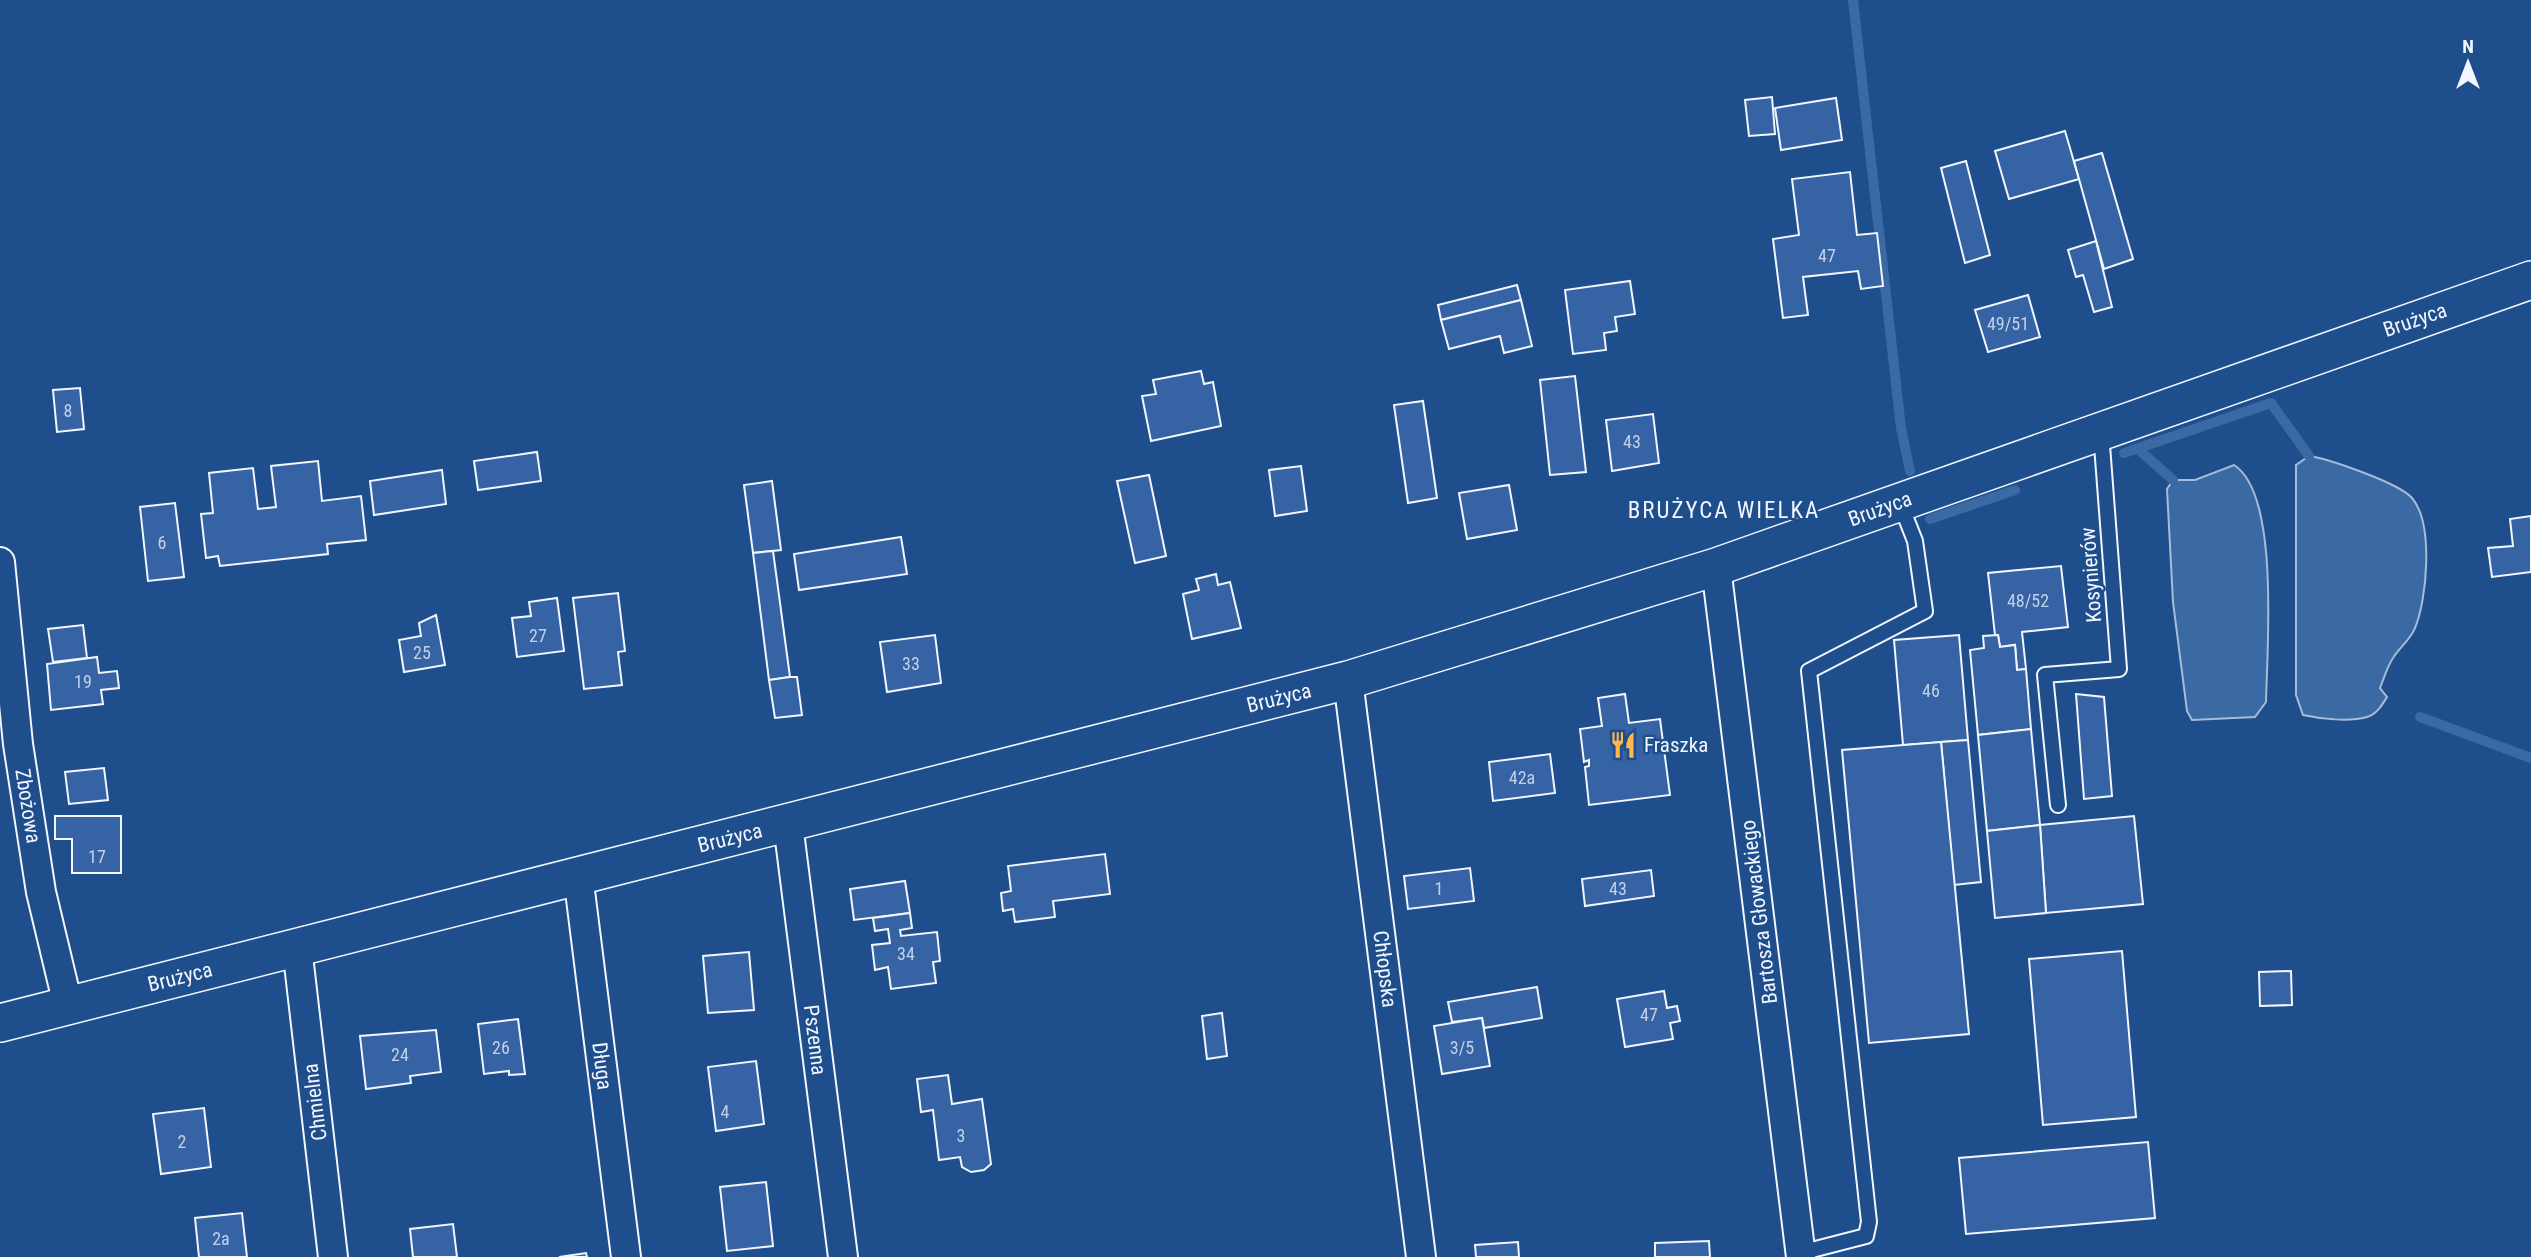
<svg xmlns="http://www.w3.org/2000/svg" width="2531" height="1257" viewBox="0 0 2531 1257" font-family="'Roboto Condensed',sans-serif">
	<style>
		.water { fill: #3b69a3; stroke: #a8bbd7; stroke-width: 2 }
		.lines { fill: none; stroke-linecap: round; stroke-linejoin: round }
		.stream { stroke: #3b69a3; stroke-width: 10 }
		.building { fill: #3563a3; stroke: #f2f6ff; stroke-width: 2 }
		.service-casing { stroke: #f2f6ff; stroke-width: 18 }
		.minor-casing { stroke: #f2f6ff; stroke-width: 32 }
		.tertiary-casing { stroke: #f2f6ff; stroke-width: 40 }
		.service { stroke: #1f4e8c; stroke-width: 14 }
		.minor { stroke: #1f4e8c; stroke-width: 28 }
		.tertiary { stroke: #1f4e8c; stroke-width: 37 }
		.labels { text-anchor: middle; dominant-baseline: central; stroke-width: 5; stroke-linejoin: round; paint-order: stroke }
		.number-label { font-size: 18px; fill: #c3d1e8 }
		.street-label { font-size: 21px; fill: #f2f6ff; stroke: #1f4e8c }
		.poi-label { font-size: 21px; fill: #f2f6ff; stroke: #1f4e8c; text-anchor: start }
		.neighbourhood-label { font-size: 23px; letter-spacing: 2px; fill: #f2f6ff; stroke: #1f4e8c }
	</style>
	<rect width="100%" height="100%" fill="#1f4e8c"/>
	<!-- water -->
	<g class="water">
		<path d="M 2309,456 C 2329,459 2399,483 2412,498 C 2434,524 2427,599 2415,628 C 2411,639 2399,648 2393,658 C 2387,667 2384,678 2380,688 L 2387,697 C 2382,705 2377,714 2367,717 C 2349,722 2321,719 2303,715 L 2296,695 L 2296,465 Z"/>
		<path d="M 2234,465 C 2280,494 2267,649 2266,702 L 2255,717 L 2192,720 L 2187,711 L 2173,602 L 2167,489 L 2173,480 L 2195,480 Z"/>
	</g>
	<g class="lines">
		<!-- stream -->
		<g class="stream">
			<path d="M 1853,0 L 1901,428 L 1910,471"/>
			<path d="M 2138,449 L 2173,480"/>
			<path d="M 2124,453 L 2271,403 L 2309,456"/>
			<path d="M 1930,519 L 2015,490"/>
			<path d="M 2420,717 L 2531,758"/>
		</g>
	</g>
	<!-- building -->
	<g class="building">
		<path d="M 1772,97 L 1775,134 L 1749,136 L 1745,100 Z"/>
		<path d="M 1836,98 L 1842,140 L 1781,150 L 1775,108 Z"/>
		<path d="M 2065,131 L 2079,179 L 2009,199 L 1995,151 Z"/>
		<path d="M 2102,153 L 2133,259 L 2104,269 L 2074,161 Z"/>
		<path d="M 1966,161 L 1990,255 L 1965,263 L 1941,168 Z"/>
		<path d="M 1850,172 L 1857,235 L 1877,233 L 1883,286 L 1861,289 L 1858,271 L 1803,277 L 1808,315 L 1783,318 L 1773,239 L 1799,235 L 1792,179 Z"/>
		<path d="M 2096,241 L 2112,307 L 2094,312 L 2083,275 L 2076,277 L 2068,250 Z"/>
		<path d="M 1630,281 L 1635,314 L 1615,317 L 1617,331 L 1604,333 L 1606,350 L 1573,354 L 1565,290 Z"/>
		<path d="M 1517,285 L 1521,300 L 1441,320 L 1438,305 Z"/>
		<path d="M 2028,295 L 2040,337 L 1988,352 L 1975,310 Z"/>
		<path d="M 1521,300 L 1532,346 L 1504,353 L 1500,336 L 1449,349 L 1441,320 Z"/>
		<path d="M 1201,371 L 1204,384 L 1213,382 L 1221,426 L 1151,441 L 1142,396 L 1156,394 L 1153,380 Z"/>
		<path d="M 1575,376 L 1586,472 L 1550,475 L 1540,380 Z"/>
		<path d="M 80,388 L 84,429 L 57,432 L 53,390 Z"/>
		<path d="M 1423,401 L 1437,498 L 1408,503 L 1394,405 Z"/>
		<path d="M 1653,414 L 1659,463 L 1612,471 L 1606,420 Z"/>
		<path d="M 537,452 L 541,481 L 478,490 L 474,461 Z"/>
		<path d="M 318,461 L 322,501 L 361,496 L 366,540 L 327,544 L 328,554 L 220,566 L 218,556 L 206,558 L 201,514 L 213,513 L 209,473 L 253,468 L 258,509 L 276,507 L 271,466 Z"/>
		<path d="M 1301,466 L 1307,511 L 1275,516 L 1269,470 Z"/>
		<path d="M 442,470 L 446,504 L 374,515 L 370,481 Z"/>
		<path d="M 1149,475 L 1166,556 L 1135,563 L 1117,481 Z"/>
		<path d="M 772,481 L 781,550 L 753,553 L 744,485 Z"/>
		<path d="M 1509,485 L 1517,530 L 1467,539 L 1459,493 Z"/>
		<path d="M 175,503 L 184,577 L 148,581 L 140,507 Z"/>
		<path d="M 2531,516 L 2531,572 L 2492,577 L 2488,548 L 2513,546 L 2510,519 Z"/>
		<path d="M 901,537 L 907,574 L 799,590 L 794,554 Z"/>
		<path d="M 773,551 L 790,677 L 769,680 L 753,553 Z"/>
		<path d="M 2061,566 L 2068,627 L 2022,632 L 2026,669 L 2017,670 L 2015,645 L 2000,647 L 1998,635 L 1995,635 L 1988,573 Z"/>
		<path d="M 1216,574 L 1218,585 L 1230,582 L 1241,628 L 1192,639 L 1183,594 L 1199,590 L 1196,579 Z"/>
		<path d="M 618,593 L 625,651 L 618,652 L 622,685 L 584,689 L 573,598 Z"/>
		<path d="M 557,598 L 564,651 L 517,657 L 512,618 L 531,616 L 529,602 Z"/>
		<path d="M 436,615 L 445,665 L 404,672 L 399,640 L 421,636 L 419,623 Z"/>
		<path d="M 83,625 L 87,658 L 53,662 L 48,629 Z"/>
		<path d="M 935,635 L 941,683 L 887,692 L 880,642 Z"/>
		<path d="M 1959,635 L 1968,740 L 1903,745 L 1894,640 Z"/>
		<path d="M 1998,635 L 2000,647 L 2015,645 L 2017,670 L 2026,669 L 2031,729 L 1978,735 L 1970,650 L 1984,648 L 1983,636 Z"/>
		<path d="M 97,657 L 99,673 L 117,671 L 119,688 L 101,690 L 103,704 L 51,710 L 47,664 Z"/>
		<path d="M 790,677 L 797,677 L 802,715 L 775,718 L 769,680 Z"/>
		<path d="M 1625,694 L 1629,723 L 1660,719 L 1670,795 L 1589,805 L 1585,767 L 1589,766 L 1589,760 L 1584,762 L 1580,729 L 1602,726 L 1598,698 Z"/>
		<path d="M 2076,694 L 2104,697 L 2112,796 L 2084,799 Z"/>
		<path d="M 2031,729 L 2040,825 L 1987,831 L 1978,735 Z"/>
		<path d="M 1968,740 L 1981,882 L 1954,885 L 1941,742 Z"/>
		<path d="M 1941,742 L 1969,1034 L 1869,1043 L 1842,750 Z"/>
		<path d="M 1550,754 L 1555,793 L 1493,801 L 1489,762 Z"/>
		<path d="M 104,768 L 108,800 L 69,804 L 65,772 Z"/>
		<path d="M 55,816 L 121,816 L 121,873 L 72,873 L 72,839 L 55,839 Z"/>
		<path d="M 2134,816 L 2143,904 L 2046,913 L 2040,825 Z"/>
		<path d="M 2040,825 L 2046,913 L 1995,918 L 1987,831 Z"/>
		<path d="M 1105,854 L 1110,894 L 1053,901 L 1055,917 L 1015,922 L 1013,909 L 1003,911 L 1001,893 L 1011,891 L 1008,866 Z"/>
		<path d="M 1470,868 L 1474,901 L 1408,909 L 1404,876 Z"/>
		<path d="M 1651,870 L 1654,896 L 1585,906 L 1582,879 Z"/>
		<path d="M 905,881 L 910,913 L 854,920 L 850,889 Z"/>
		<path d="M 910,913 L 912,928 L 900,930 L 901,936 L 937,932 L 940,961 L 933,962 L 936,983 L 891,989 L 888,967 L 875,970 L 872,945 L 890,943 L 888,929 L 875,931 L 873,918 Z"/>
		<path d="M 2122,951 L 2136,1117 L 2043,1125 L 2029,959 Z"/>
		<path d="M 749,952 L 754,1010 L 708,1013 L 703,956 Z"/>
		<path d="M 2291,971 L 2292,1005 L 2260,1006 L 2259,972 Z"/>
		<path d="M 1537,987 L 1542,1018 L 1484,1028 L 1482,1018 L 1452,1022 L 1448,1002 Z"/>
		<path d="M 1664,991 L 1667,1008 L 1677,1006 L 1680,1021 L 1670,1023 L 1673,1039 L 1625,1047 L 1617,999 Z"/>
		<path d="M 1222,1013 L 1227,1056 L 1207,1059 L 1202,1016 Z"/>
		<path d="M 1482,1018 L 1490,1066 L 1442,1074 L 1434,1026 Z"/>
		<path d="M 518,1019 L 525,1074 L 509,1075 L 509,1071 L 484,1074 L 478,1024 Z"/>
		<path d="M 436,1030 L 441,1072 L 410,1076 L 411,1083 L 366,1089 L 360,1036 Z"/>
		<path d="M 756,1061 L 764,1124 L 716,1131 L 708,1067 Z"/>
		<path d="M 948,1075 L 952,1104 L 982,1099 L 991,1164 L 984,1170 L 971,1172 L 962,1167 L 960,1157 L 939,1160 L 933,1110 L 921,1112 L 917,1079 Z"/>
		<path d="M 204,1108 L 211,1167 L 161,1174 L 153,1114 Z"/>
		<path d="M 2148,1142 L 2155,1218 L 1966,1234 L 1959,1158 Z"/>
		<path d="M 766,1182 L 773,1246 L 727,1251 L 720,1187 Z"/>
		<path d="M 242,1213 L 247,1257 L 199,1257 L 195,1218 Z"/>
		<path d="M 453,1224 L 457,1257 L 413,1257 L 410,1229 Z"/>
		<path d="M 1709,1241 L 1710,1257 L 1655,1257 L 1655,1243 Z"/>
		<path d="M 1518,1242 L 1519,1257 L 1476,1257 L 1475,1245 Z"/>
		<path d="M 586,1253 L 587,1257 L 559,1257 Z"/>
	</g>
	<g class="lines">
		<defs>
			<g id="service">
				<path d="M 2058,805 L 2045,675 L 2119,669 L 2101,432"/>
				<path d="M 1800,1253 L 1866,1236 L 1869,1222 L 1809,671 L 1925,611 L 1915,541 L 1900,503"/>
			</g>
			<g id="minor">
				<path d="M 0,562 L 18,744 L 41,892 L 68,1005"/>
				<path d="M 1716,567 L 1801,1257"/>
				<path d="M 1348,680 L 1421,1257"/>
				<path d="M 788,824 L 843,1257"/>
				<path d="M 578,875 L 626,1257"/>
				<path d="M 297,947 L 333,1257"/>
			</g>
			<path id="tertiary" d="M 0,1023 L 1348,680 L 1716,567 L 2531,280"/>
		</defs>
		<!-- service casing -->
		<use href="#service" class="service-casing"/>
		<!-- minor casing -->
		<use href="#minor" class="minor-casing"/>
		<!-- tertiary casing -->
		<use href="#tertiary" class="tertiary-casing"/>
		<!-- service -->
		<use href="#service" class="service"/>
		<!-- minor -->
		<use href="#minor" class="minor"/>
		<!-- tertiary -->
		<use href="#tertiary" class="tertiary"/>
	</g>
	<!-- icons -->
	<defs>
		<symbol id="restaurant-bare" viewBox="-9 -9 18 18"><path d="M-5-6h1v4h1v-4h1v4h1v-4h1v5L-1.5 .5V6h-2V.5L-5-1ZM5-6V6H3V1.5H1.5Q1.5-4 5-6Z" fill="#ffb74d" stroke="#1f4e8c" stroke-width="2.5" paint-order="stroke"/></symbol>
	</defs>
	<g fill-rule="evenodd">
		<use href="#restaurant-bare" x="1604" y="726" width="38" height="38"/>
	</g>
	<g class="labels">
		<!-- number labels -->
		<g class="number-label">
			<text x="1827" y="255">47</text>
			<text x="2008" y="323">49/51</text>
			<text x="68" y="410">8</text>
			<text x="1632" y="441">43</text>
			<text x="162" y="542">6</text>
			<text x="2028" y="600">48/52</text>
			<text x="538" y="635">27</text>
			<text x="422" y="652">25</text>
			<text x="911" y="663">33</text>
			<text x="83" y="681">19</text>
			<text x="1931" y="690">46</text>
			<text x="1522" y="777">42a</text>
			<text x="97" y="856">17</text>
			<text x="1439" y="888">1</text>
			<text x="1618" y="888">43</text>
			<text x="906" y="953">34</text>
			<text x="1649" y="1014">47</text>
			<text x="501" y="1047">26</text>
			<text x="1462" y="1047">3/5</text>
			<text x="400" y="1054">24</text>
			<text x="725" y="1111">4</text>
			<text x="961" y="1135">3</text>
			<text x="182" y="1141">2</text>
			<text x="221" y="1238">2a</text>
		</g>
		<!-- street labels -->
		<g class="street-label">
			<text transform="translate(2415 320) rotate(-19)">Brużyca</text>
			<text transform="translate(1880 509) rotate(-20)">Brużyca</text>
			<text transform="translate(2091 575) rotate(-94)">Kosynierów</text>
			<text transform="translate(1279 698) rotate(-14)">Brużyca</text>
			<text transform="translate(28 806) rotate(81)">Zbożowa</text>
			<text transform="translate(730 838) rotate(-14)">Brużyca</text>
			<text transform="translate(1759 912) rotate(-97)">Bartosza Głowackiego</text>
			<text transform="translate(1385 969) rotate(83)">Chłopska</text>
			<text transform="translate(180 977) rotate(-14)">Brużyca</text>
			<text transform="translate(815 1040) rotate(83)">Pszenna</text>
			<text transform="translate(602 1066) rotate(83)">Długa</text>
			<text transform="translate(315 1102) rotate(-97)">Chmielna</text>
		</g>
		<!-- poi labels -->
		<g class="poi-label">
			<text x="1644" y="745">Fraszka</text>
		</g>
		<!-- neighbourhood labels -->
		<g class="neighbourhood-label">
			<text x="1724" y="510">BRUŻYCA WIELKA</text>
		</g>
	</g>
	<!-- north arrow -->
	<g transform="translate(2468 63)" stroke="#1f4e8c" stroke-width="5" paint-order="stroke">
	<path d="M0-5L12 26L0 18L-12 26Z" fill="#f2f6ff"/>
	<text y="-10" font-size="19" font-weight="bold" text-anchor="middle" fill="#f2f6ff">N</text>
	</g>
</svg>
